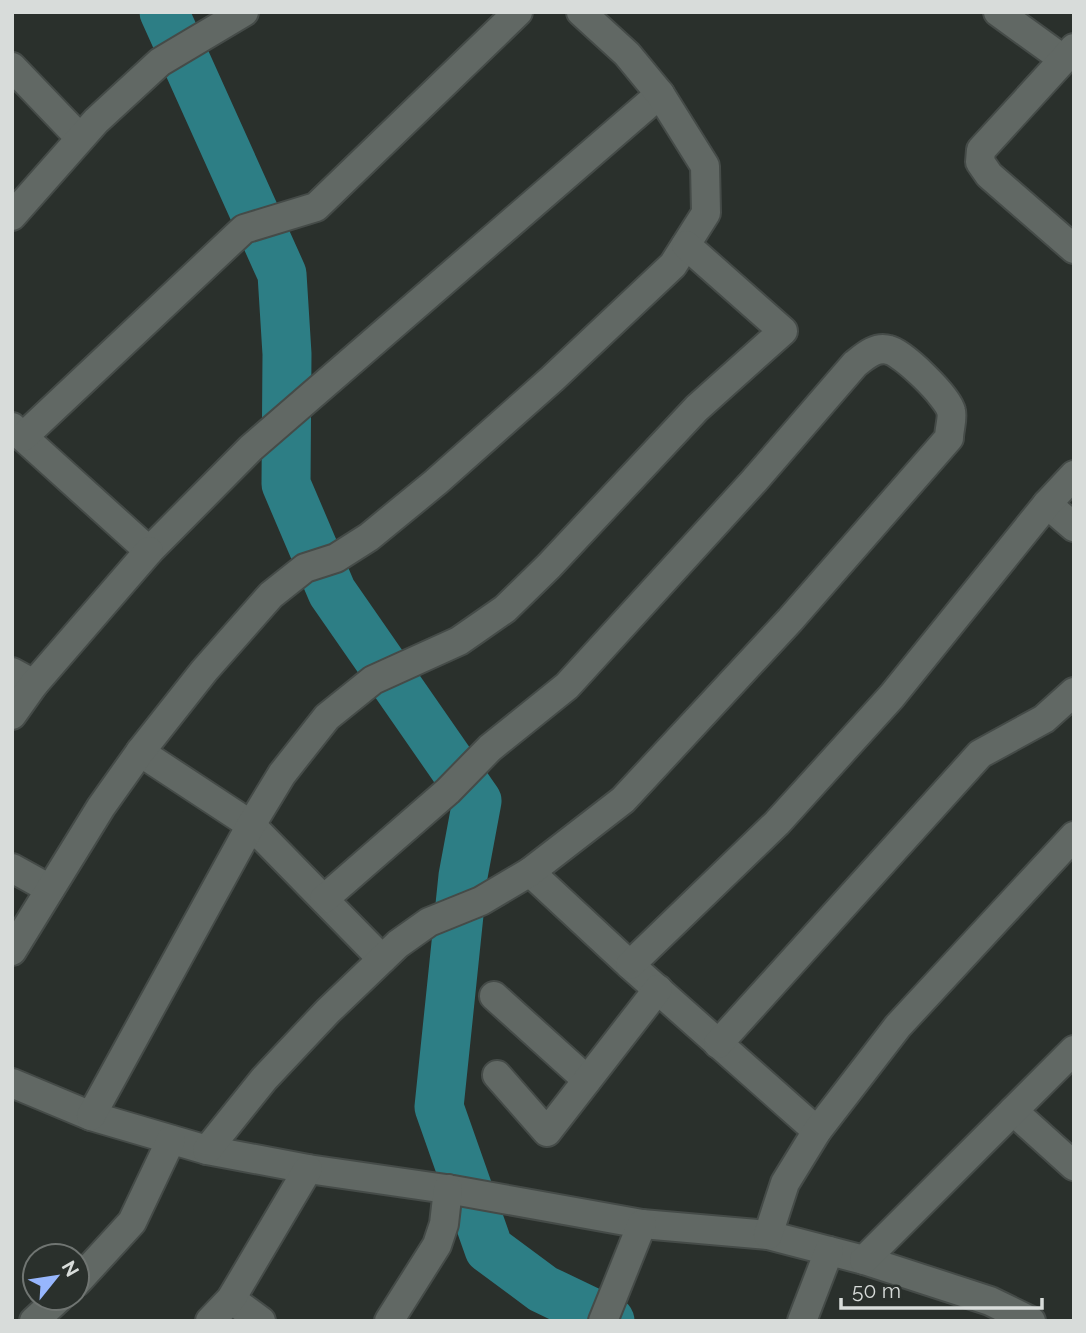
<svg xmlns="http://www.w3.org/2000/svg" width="1086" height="1333" viewBox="0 0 1086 1333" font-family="Raleway,sans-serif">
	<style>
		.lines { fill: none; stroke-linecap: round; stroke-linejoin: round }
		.river { stroke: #2d7e85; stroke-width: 49 }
		.minor-casing { stroke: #454b48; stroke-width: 32 }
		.minor { stroke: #616864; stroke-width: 28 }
	</style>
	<rect width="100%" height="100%" fill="#2a302c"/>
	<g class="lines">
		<!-- river -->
		<path class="river" d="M 164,12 L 282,274 L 287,354 L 286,484 L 332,592 L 477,801 L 463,876 L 439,1107 L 489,1249 L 543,1289 L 610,1321"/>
		<defs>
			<g id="minor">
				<path d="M 998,12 L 1063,59"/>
				<path d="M 1074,48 L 981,150 L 980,162 L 989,175 L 1074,249"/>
				<path d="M 12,67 L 80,138"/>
				<path d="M 12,216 L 96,121 L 160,62 L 244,12"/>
				<path d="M 12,427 L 149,551 L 251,448 L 660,94"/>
				<path d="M 23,437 L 244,229 L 316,207 L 518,12"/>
				<path d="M 1047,504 L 1074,527"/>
				<path d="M 12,672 L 34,684"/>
				<path d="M 12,715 L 34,684 L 149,551"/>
				<path d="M 140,752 L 251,825 L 382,959"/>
				<path d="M 12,868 L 50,889"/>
				<path d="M 530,872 L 630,965 L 817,1131"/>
				<path d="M 12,951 L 101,807 L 140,752 L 204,671 L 271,595 L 305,568 L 336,558 L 369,537 L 436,482 L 552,379 L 673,265 L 706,213 L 705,166 L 660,94 L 627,54 L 581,12"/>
				<path d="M 630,965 L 777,823 L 892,696 L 1047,504 L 1074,475"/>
				<path d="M 494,996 L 587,1080"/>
				<path d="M 718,1044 L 980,754 L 1044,719 L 1074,692"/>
				<path d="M 497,1075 L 547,1132 L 658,989"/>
				<path d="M 12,1083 L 91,1116 L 207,1150 L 308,1169 L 453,1190 L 642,1224 L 768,1235 L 864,1260 L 990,1301 L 1031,1321"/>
				<path d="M 1013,1111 L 1074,1166"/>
				<path d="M 91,1116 L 251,825 L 282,774 L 327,717 L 373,680 L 459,641 L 505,609 L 549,566 L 697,408 L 783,331 L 686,245"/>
				<path d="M 207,1150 L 264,1079 L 328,1011 L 398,944 L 429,922 L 481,901 L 530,872 L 623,800 L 790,620 L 949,438 C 949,430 953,418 951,411 C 948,397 903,353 889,350 C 876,346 865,356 855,364 L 754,481 L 567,686 L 490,748 L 448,791 L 324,899"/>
				<path d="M 768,1235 L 785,1183 L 817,1131 L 898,1026 L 1074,836"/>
				<path d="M 864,1260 L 1074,1050"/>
				<path d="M 77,1282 L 132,1222 L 171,1140"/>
				<path d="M 231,1299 L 261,1321"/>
				<path d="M 34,1321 L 59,1298"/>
				<path d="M 210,1321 L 231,1299 L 308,1169"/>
				<path d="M 389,1321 L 437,1245 L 444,1224 L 448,1189"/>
				<path d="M 603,1321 L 642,1224"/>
				<path d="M 802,1321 L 829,1251"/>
			</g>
		</defs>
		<!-- minor casing -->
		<use href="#minor" class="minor-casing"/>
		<!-- minor -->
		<use href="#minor" class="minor"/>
	</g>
	<!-- border -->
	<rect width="1086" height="1333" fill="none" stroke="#d8dcda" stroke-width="28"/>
	<!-- north arrow -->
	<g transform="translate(56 1277) rotate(60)"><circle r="33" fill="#2a302c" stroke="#707572" stroke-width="2"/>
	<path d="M0-5L12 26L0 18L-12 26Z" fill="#97b6fd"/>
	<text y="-10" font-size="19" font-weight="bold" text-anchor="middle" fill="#d8dcda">N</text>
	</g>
	<!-- scale -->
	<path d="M841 1298v10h201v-10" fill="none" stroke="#d8dcda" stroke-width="3.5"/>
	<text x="852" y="1298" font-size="21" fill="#d8dcda" stroke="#2a302c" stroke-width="5" paint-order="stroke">50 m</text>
</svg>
